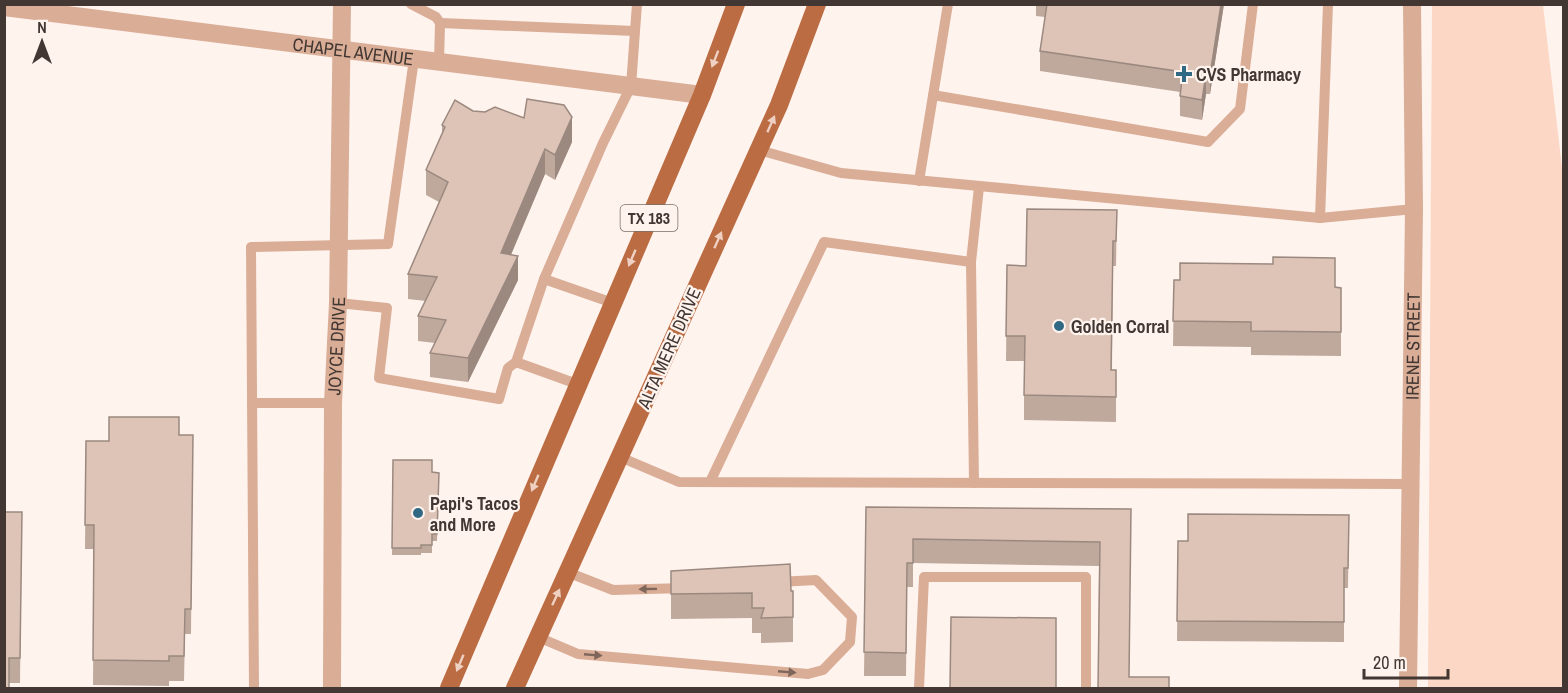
<svg xmlns="http://www.w3.org/2000/svg" width="1568" height="693" viewBox="0 0 1568 693" font-family="'Archivo Narrow',sans-serif">
	<style>
		.green { fill: #fdd7c5 }
		.lines { fill: none; stroke-linecap: round; stroke-linejoin: round }
		.service { stroke: #daad97; stroke-width: 10 }
		.minor { stroke: #daad97; stroke-width: 18 }
		.primary { stroke: #bb6c43; stroke-width: 18 }
		.wall { fill: #bfa99d }
		.shaded-wall { fill: #9b8980 }
		.building { fill: #dec4b7; stroke: #9b8980; stroke-width: 1.5 }
		.oneway { fill: #eed1c3 }
		.oneway2 { fill: #7f665a }
		.poi-dot { fill: #316883; stroke: #fff3ee; stroke-width: 2 }
		.labels { text-anchor: middle; dominant-baseline: central; stroke-width: 4.5; stroke-linejoin: round; paint-order: stroke }
		.shield { fill: #fff3ee; stroke: #7b6f6a; stroke-width: 1.5 }
		.shield-label { font-size: 16px; font-weight: bold; fill: #423732 }
		.street-label { font-size: 18px; fill: #423732; stroke: #fff3ee }
		.poi-label { font-size: 18px; font-weight: bold; fill: #423732; stroke: #fff3ee; text-anchor: start }
	</style>
	<rect width="100%" height="100%" fill="#fff3ee"/>
	<!-- green -->
	<path class="green" d="M 1432,5 L 1543,5 L 1564,185 L 1563,688 L 1428,688 Z"/>
	<g class="lines">
		<!-- service -->
		<g class="service">
			<path d="M 411,4 L 436,17 L 440,23 L 439,62"/>
			<path d="M 440,23 L 635,31"/>
			<path d="M 933,95 L 1208,142 L 1240,109 L 1253,4"/>
			<path d="M 759,150 L 841,173 L 1320,218 L 1414,209"/>
			<path d="M 919,181 L 948,4"/>
			<path d="M 1320,218 L 1328,4"/>
			<path d="M 971,262 L 979,187"/>
			<path d="M 338,303 L 387,308 L 379,378 L 499,399 L 508,368 L 516,362 L 577,384"/>
			<path d="M 613,303 L 544,279 L 603,143 L 631,86 L 637,4"/>
			<path d="M 516,362 L 544,279"/>
			<path d="M 252,403 L 333,403"/>
			<path d="M 620,457 L 679,482 L 1410,484"/>
			<path d="M 710,482 L 824,242 L 971,262 L 974,483"/>
			<path d="M 567,572 L 613,590 L 685,588"/>
			<path d="M 538,637 L 578,654 L 808,674 L 823,670 L 850,642 L 852,617 L 816,580 L 778,582"/>
			<path d="M 254,688 L 251,247 L 388,244 L 414,59"/>
			<path d="M 919,688 L 924,577 L 1086,577 L 1086,688"/>
		</g>
		<!-- minor -->
		<g class="minor">
			<path id="s1" d="M 4,7 L 702,95"/>
			<path id="s2" d="M 332,688 L 333,403 L 338,303 L 342,4"/>
			<path id="s3" d="M 1408,688 L 1414,209 L 1412,4"/>
		</g>
		<!-- primary -->
		<g class="primary">
			<path d="M 449,688 L 702,95 L 736,4"/>
			<path d="M 515,688 L 779,105 L 817,4"/>
		</g>
	</g>
	<!-- wall -->
	<g class="wall">
		<path d="M 1036,4 L 1224,4 L 1210,94 L 1206,94 L 1202,120 L 1180,116 L 1180,92 L 1040,71 L 1040,51 L 1045,17 L 1036,16 Z"/>
		<path d="M 473,111 L 572,142 L 555,180 L 545,174 L 511,255 L 518,280 L 468,382 L 430,377 L 430,353 L 435,343 L 418,341 L 418,316 L 426,301 L 408,299 L 408,274 L 439,202 L 426,195 L 426,170 L 442,134 L 442,125 Z"/>
		<path d="M 1117,210 L 1116,266 L 1113,266 L 1112,370 L 1116,370 L 1116,422 L 1024,420 L 1024,361 L 1006,361 L 1007,265 L 1026,266 Z"/>
		<path d="M 1174,280 L 1341,288 L 1341,356 L 1251,355 L 1251,347 L 1173,346 Z"/>
		<path d="M 179,435 L 193,435 L 191,634 L 185,634 L 184,681 L 169,681 L 169,686 L 93,685 L 94,549 L 85,549 L 86,441 L 109,441 Z"/>
		<path d="M 393,460 L 432,472 L 439,473 L 437,541 L 432,541 L 432,553 L 421,553 L 421,555 L 392,555 Z"/>
		<path d="M 866,507 L 1131,509 L 1129,677 L 1098,688 L 1099,566 L 913,563 L 913,587 L 907,587 L 906,676 L 864,676 Z"/>
		<path d="M 22,512 L 20,683 L 9,683 L 4,688 Z"/>
		<path d="M 1349,515 L 1348,588 L 1344,588 L 1344,642 L 1177,641 L 1178,541 L 1188,541 Z"/>
		<path d="M 671,571 L 793,591 L 793,642 L 761,643 L 761,633 L 752,633 L 752,618 L 671,619 Z"/>
	</g>
	<!-- shaded-wall -->
	<g class="shaded-wall">
		<path d="M 1221,4 L 1224,4 L 1210,94 L 1210,75 Z"/>
		<path d="M 1206,74 L 1206,94 L 1202,120 L 1202,100 Z"/>
		<path d="M 572,117 L 572,142 L 555,180 L 555,155 Z"/>
		<path d="M 545,149 L 545,174 L 501,278 L 501,253 Z"/>
		<path d="M 518,256 L 518,280 L 468,382 L 468,358 Z"/>
	</g>
	<!-- building -->
	<g class="building">
		<path d="M 1047,4 L 1221,4 L 1210,75 L 1206,74 L 1202,100 L 1180,96 L 1183,72 L 1040,51 Z"/>
		<path d="M 527,99 L 564,105 L 572,117 L 555,155 L 545,149 L 501,253 L 518,256 L 468,358 L 430,353 L 446,320 L 418,316 L 437,277 L 408,274 L 448,182 L 426,170 L 445,127 L 442,125 L 455,100 L 473,111 L 485,112 L 495,107 L 524,118 Z"/>
		<path d="M 1027,209 L 1117,210 L 1116,241 L 1113,241 L 1111,370 L 1116,370 L 1116,397 L 1024,395 L 1025,336 L 1006,336 L 1007,265 L 1026,266 Z"/>
		<path d="M 1273,257 L 1335,258 L 1335,287 L 1341,288 L 1341,332 L 1251,331 L 1251,322 L 1173,321 L 1174,280 L 1180,280 L 1180,263 L 1273,264 Z"/>
		<path d="M 109,417 L 179,417 L 179,435 L 193,435 L 191,609 L 185,609 L 184,656 L 169,656 L 169,661 L 93,660 L 94,525 L 85,525 L 86,441 L 109,441 Z"/>
		<path d="M 393,460 L 432,460 L 432,472 L 439,473 L 437,534 L 432,534 L 432,545 L 421,545 L 421,548 L 392,548 Z"/>
		<path d="M 866,507 L 1131,509 L 1129,677 L 1169,677 L 1169,688 L 1098,688 L 1100,542 L 913,539 L 913,563 L 907,563 L 906,653 L 864,652 Z"/>
		<path d="M 4,512 L 22,512 L 20,658 L 9,658 L 9,688 L 4,688 Z"/>
		<path d="M 1188,514 L 1349,515 L 1348,568 L 1344,568 L 1344,622 L 1177,621 L 1178,541 L 1188,541 Z"/>
		<path d="M 790,564 L 791,591 L 793,591 L 793,617 L 761,618 L 764,608 L 752,608 L 752,593 L 671,594 L 671,571 Z"/>
		<path d="M 951,617 L 1056,618 L 1056,688 L 950,688 Z"/>
	</g>
	<!-- one-way arrows -->
	<defs><path id="oneway-solid" d="M-6-.8H1V-3.2L6.5 0L1 3.2V.8H-6Z" transform="scale(1.5)"/></defs>
	<g class="oneway">
		<use href="#oneway-solid" transform="translate(715 59) rotate(111)"/>
		<use href="#oneway-solid" transform="translate(771 124) rotate(-66)"/>
		<use href="#oneway-solid" transform="translate(718 240) rotate(-66)"/>
		<use href="#oneway-solid" transform="translate(632 258) rotate(113)"/>
		<use href="#oneway-solid" transform="translate(535 483) rotate(113)"/>
		<use href="#oneway-solid" transform="translate(556 597) rotate(-65)"/>
		<use href="#oneway-solid" transform="translate(460 663) rotate(113)"/>
	</g>
	<g class="oneway2">
		<use href="#oneway-solid" transform="translate(648 589) rotate(179)"/>
		<use href="#oneway-solid" transform="translate(593 655) rotate(5)"/>
		<use href="#oneway-solid" transform="translate(787 672) rotate(5)"/>
	</g>
	<!-- markers -->
	<g class="poi-dot">
		<path d="M1181 65h6v6h6v6h-6v6h-6v-6h-6v-6h6z"/>
		<circle cx="1059" cy="326" r="6"/>
		<circle cx="418" cy="513" r="6"/>
	</g>
	<g class="labels">
		<!-- shield labels -->
		<rect class="shield" x="620.5" y="205" width="57" height="26" rx="4.5"/>
		<g class="shield-label">
			<text x="649" y="218">TX 183</text>
		</g>
		<!-- street labels -->
		<g class="street-label">
			<text stroke="none"><textPath href="#s1" startOffset="352">CHAPEL AVENUE</textPath></text>
			<text stroke="none"><textPath href="#s2" startOffset="342">JOYCE DRIVE</textPath></text>
			<text stroke="none"><textPath href="#s3" startOffset="342">IRENE STREET</textPath></text>
			<text transform="translate(669 348) rotate(-66)">ALTA MERE DRIVE</text>
		</g>
		<!-- poi labels -->
		<g class="poi-label">
			<text x="1196" y="74">CVS Pharmacy</text>
			<text x="1071" y="326">Golden Corral</text>
			<text x="430" y="503">Papi's Tacos<tspan x="430" dy="21">and More</tspan></text>
		</g>
	</g>
	<!-- border -->
	<rect width="1568" height="693" fill="none" stroke="#423732" stroke-width="12"/>
	<!-- north arrow -->
	<g transform="translate(42 42)" stroke="#fff3ee" stroke-width="4.5" paint-order="stroke">
	<path d="M0-4.5L10 22L0 15L-10 22Z" fill="#423732"/>
	<text y="-9" font-size="16" font-weight="bold" text-anchor="middle" fill="#423732">N</text>
	</g>
	<!-- scale -->
	<path d="M1364 669v9h84v-9" fill="none" stroke="#423732" stroke-width="3"/>
	<text x="1373" y="669" font-size="18" fill="#423732" stroke="#fff3ee" stroke-width="4.5" paint-order="stroke">20 m</text>
</svg>
